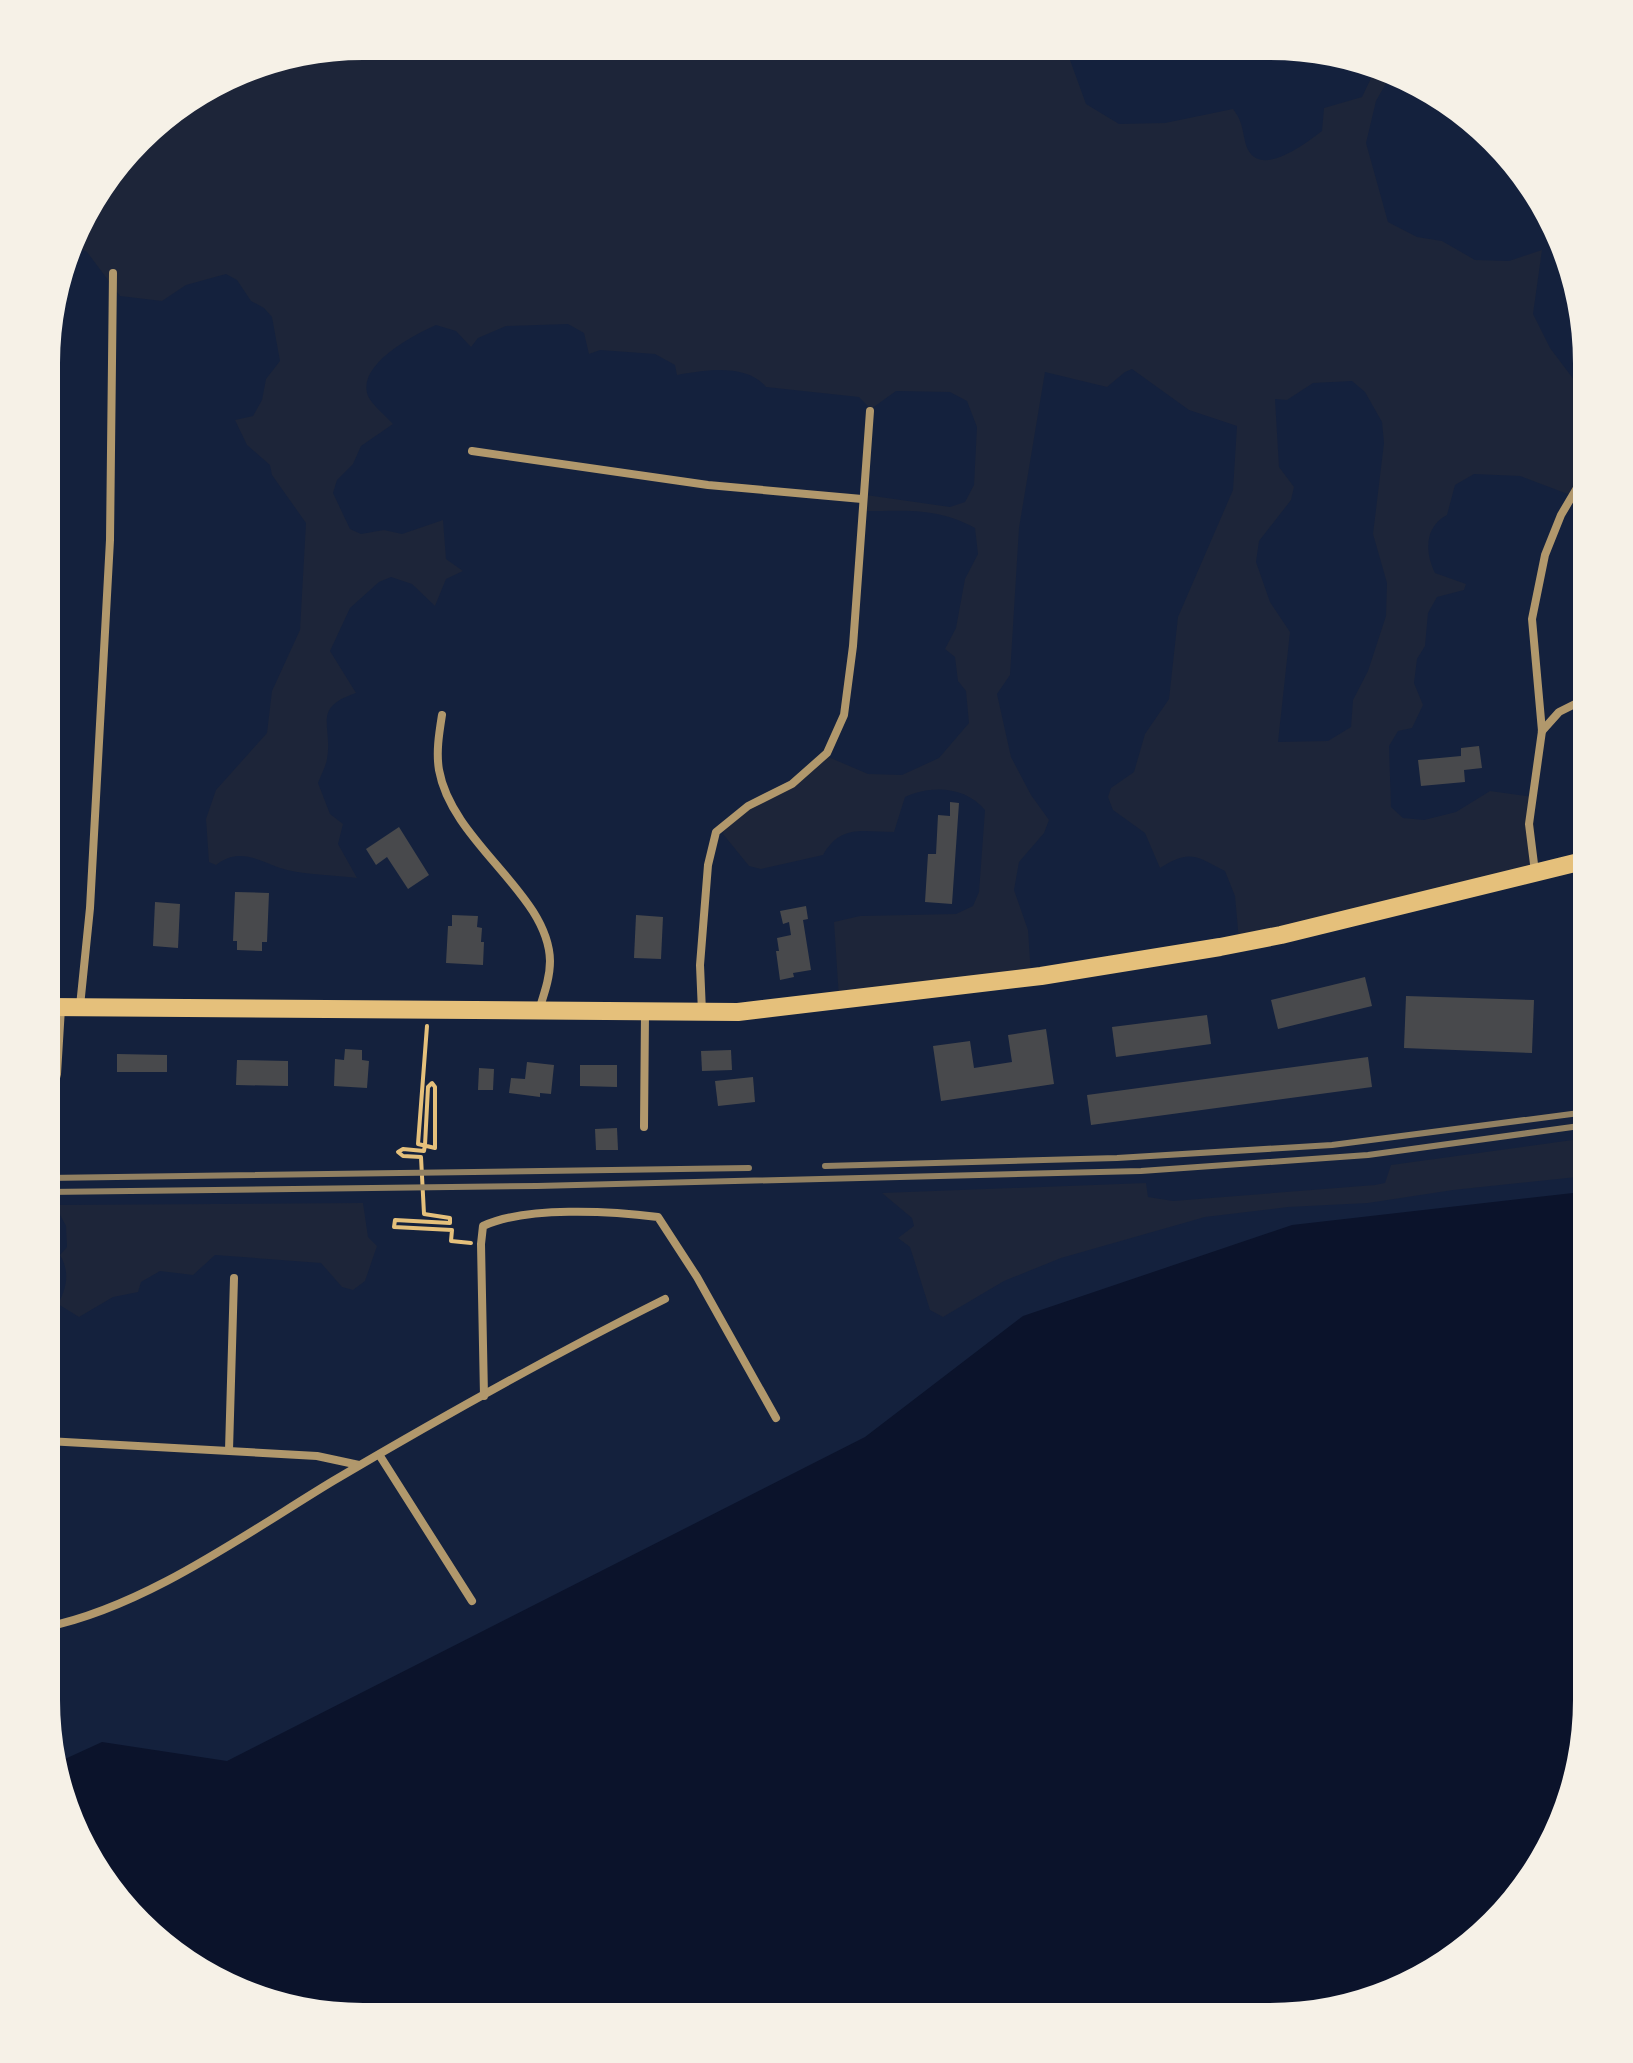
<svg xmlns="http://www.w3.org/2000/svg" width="1633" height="2063" viewBox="0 0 1633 2063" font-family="Signika,sans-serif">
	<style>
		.green { fill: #1d2539; fill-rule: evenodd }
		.water { fill: #0b132b }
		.building { fill: #48494c }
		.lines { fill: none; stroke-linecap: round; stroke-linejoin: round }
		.path { stroke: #e5c07b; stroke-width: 4 }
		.minor { stroke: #b1986c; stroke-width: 8 }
		.primary { stroke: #e5c07b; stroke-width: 18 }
		.rail { stroke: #918062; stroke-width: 6 }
	</style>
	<rect width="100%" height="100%" fill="#14213d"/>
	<!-- green -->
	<g class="green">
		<path d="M 363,46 L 590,47 L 595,49 L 606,47 L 1075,48 L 1070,60 L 1086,104 L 1119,124 L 1165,123 L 1233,109 C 1243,122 1242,130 1246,145 C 1258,181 1306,143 1322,131 L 1324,108 L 1362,97 L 1374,72 L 1389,78 L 1376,101 L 1366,143 L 1388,222 L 1417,237 L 1442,241 L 1475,260 L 1509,261 L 1542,250 L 1533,314 L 1550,348 L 1587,397 L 1587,473 L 1573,496 L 1520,476 L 1474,474 L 1455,485 L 1447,515 C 1424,527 1425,553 1435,573 L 1466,584 L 1464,590 L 1437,597 L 1428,613 L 1425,646 L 1417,659 L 1414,683 L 1423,705 L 1412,728 L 1398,731 L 1389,746 L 1391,807 L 1403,818 L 1424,820 L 1456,812 L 1490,791 L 1534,797 L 1535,870 L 1239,941 L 1235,896 L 1225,871 C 1196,856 1190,849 1160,868 L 1145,833 L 1113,810 L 1108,797 L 1111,788 L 1134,772 L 1145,734 L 1169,699 L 1178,617 L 1233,490 L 1237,426 L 1189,410 L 1132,369 L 1125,372 L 1107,387 L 1045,372 L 1019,528 L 1010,675 L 997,694 L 1011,757 L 1031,795 L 1049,820 L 1044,833 L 1019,862 L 1014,890 L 1028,930 L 1031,975 L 839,998 L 834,922 L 860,916 L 956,914 L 973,906 L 979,892 L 985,810 C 965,786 931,785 905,797 L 894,832 C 862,832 841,824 823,855 L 761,869 L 749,866 L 723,834 L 724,827 L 748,805 L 786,787 L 826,756 L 868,774 L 902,775 L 939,758 L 969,723 L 966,691 L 958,681 L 955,657 L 945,649 L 956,628 L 965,579 L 978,554 L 975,528 C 937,507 906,511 865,511 L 866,495 L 950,507 L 965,502 L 974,485 L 977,427 L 967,401 L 950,392 L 896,391 L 871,409 L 859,397 L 766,387 C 746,363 705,370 677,375 L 675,365 L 655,354 L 600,350 L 589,354 L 584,333 L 568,324 L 506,326 L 478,338 L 471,347 L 456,331 L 436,325 C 413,335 356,365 368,396 C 373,406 386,416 393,424 L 361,446 L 353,464 L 337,480 L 333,493 L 350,529 L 361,534 L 384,530 L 402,534 L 443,520 L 446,559 L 463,571 L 446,579 L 435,606 L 412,584 L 391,577 L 379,582 L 350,608 L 330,651 L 356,693 C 311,708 333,725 327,759 C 326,766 321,775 318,783 L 330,814 L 343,824 L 338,844 L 357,878 C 334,875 310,875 287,870 C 263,864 242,845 216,865 L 209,862 L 206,819 L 216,790 L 267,733 L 272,691 L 300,630 L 306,523 L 272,475 L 270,465 L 247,445 L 235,420 L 253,416 L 262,400 L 266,379 L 280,361 L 272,317 L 264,308 L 251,301 L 237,280 L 226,274 L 186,285 L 162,301 L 120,296 L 87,252 L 74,246 L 88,205 L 154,124 L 260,63 ZM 1352,381 L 1365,392 L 1382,422 L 1384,443 L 1373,534 L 1387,583 L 1386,616 L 1368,671 L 1353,700 L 1351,727 L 1328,741 L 1278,742 L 1290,632 L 1270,602 L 1256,562 L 1259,541 L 1291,500 L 1294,487 L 1279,467 L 1275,399 L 1287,400 L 1313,383 Z"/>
		<path d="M 1587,1138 L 1587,1176 L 1453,1190 L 1368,1203 L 1288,1207 L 1205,1217 L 1061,1258 L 1004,1281 L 943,1317 L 930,1310 L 910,1247 L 898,1238 L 914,1226 L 912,1218 L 882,1193 L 1146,1183 L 1148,1197 L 1173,1201 L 1375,1185 L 1385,1183 L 1391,1165 Z"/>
		<path d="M 363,1203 L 368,1237 L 377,1246 L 365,1281 L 353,1290 L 342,1287 L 321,1263 L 215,1255 L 193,1275 L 160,1271 L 141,1282 L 138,1292 L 113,1297 L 79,1317 L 58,1304 C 67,1287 70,1272 60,1255 L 67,1247 L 66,1226 L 55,1205 Z"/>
	</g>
	<!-- water -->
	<path class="water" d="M 1573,1193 L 1587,1194 L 1586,1722 L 1570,1803 L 1534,1876 L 1428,1975 L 1291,2016 L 341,2016 L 260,2000 L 187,1964 L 88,1858 L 57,1783 L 54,1764 L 102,1742 L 227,1761 L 865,1437 L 1023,1316 L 1292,1225 Z"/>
	<!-- building -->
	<g class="building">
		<path d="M 1479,746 L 1482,768 L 1464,770 L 1465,782 L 1421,786 L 1418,760 L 1461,756 L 1461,748 Z"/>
		<path d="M 950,802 L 959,803 L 952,904 L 925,902 L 928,854 L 936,854 L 938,815 L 950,816 Z"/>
		<path d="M 399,827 L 429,875 L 408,889 L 387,857 L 376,865 L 366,849 Z"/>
		<path d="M 235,892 L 269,893 L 267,942 L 262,942 L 262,951 L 237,950 L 237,941 L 233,941 Z"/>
		<path d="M 155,902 L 180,904 L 178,948 L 153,946 Z"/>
		<path d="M 806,906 L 808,919 L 803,920 L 811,970 L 793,973 L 794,977 L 780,980 L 776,951 L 779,951 L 777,938 L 791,935 L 789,922 L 783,924 L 780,911 Z"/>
		<path d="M 452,915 L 478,916 L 477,927 L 482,928 L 481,942 L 484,942 L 483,965 L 446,963 L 448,926 L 452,926 Z"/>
		<path d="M 636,915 L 663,917 L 661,959 L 634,958 Z"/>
		<path d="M 1365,977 L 1372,1006 L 1278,1029 L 1271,1000 Z"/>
		<path d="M 1406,996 L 1534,1000 L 1532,1053 L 1404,1048 Z"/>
		<path d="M 1207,1015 L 1211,1044 L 1116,1057 L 1112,1027 Z"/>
		<path d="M 1046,1029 L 1054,1084 L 941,1101 L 933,1046 L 970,1041 L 974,1068 L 1012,1062 L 1008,1035 Z"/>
		<path d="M 345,1049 L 362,1050 L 362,1060 L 369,1061 L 367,1088 L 334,1086 L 335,1059 L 344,1060 Z"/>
		<path d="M 731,1050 L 732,1070 L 702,1071 L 701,1051 Z"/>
		<path d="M 117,1054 L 167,1055 L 167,1072 L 117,1072 Z"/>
		<path d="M 1368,1057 L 1372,1087 L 1091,1125 L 1087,1095 Z"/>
		<path d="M 237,1060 L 288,1061 L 288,1086 L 236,1085 Z"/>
		<path d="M 527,1062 L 554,1065 L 551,1094 L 540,1093 L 540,1097 L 509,1093 L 511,1078 L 525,1079 Z"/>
		<path d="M 580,1065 L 617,1065 L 617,1087 L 580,1086 Z"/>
		<path d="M 479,1068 L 494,1069 L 493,1090 L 478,1090 Z"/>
		<path d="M 753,1077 L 755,1102 L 718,1106 L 715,1081 Z"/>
		<path d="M 617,1128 L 618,1150 L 596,1150 L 595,1129 Z"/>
	</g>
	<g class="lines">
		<!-- path -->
		<path class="path" d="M 427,1026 L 418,1144 L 435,1148 L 435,1087 L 432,1083 L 428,1087 L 425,1145 L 424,1151 L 403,1149 L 398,1152 L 403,1156 L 421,1157 L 424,1214 L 450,1218 L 450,1223 L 395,1220 L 394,1227 L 452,1230 L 451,1241 L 471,1243"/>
		<!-- minor -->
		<g class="minor">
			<path d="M 472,451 L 708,485 L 862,499"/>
			<path d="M 442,715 C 439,734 436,752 439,770 C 452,843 549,894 550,961 C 550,978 544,994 539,1010"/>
			<path d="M 1542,731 L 1559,712 L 1587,698"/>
			<path d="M 1535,872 L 1529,824 L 1542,731 L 1532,619 L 1545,555 L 1561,515 L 1587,471"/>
			<path d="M 80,1006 L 90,908 L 110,540 L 113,273"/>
			<path d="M 702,1012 L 700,965 L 708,865 L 716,832 L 748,806 L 792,784 L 827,753 L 844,715 L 853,646 L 870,411"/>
			<path d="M 47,1113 L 57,1074 L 61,1008"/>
			<path d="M 644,1127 L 645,1013"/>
			<path d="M 484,1396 L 481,1244 L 483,1226 C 526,1206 611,1211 658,1217 L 697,1277 L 776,1418"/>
			<path d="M 47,1441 L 317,1456 L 359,1465"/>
			<path d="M 229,1450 L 234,1278"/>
			<path d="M 380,1456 L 472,1601"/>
			<path d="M 46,1627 C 145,1607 247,1533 333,1481 C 440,1418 554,1354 665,1299"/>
		</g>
		<!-- primary -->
		<path class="primary" d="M 47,1007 L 738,1012 L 1041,976 L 1220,947 L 1281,935 L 1587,860"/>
		<!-- rail -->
		<g class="rail">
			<path d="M 825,1166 L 1117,1158 L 1332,1145 L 1587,1112"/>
			<path d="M 47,1178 L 749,1168"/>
			<path d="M 47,1192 L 537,1186 L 1141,1171 L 1368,1155 L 1587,1125"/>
		</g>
	</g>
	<!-- crop -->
	<path d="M0 0H1633V2063H0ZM363 60H1270A303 303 0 0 1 1573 363V1700A303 303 0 0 1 1270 2003H363A303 303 0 0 1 60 1700V363A303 303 0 0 1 363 60Z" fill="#f6f1e7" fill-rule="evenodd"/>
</svg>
